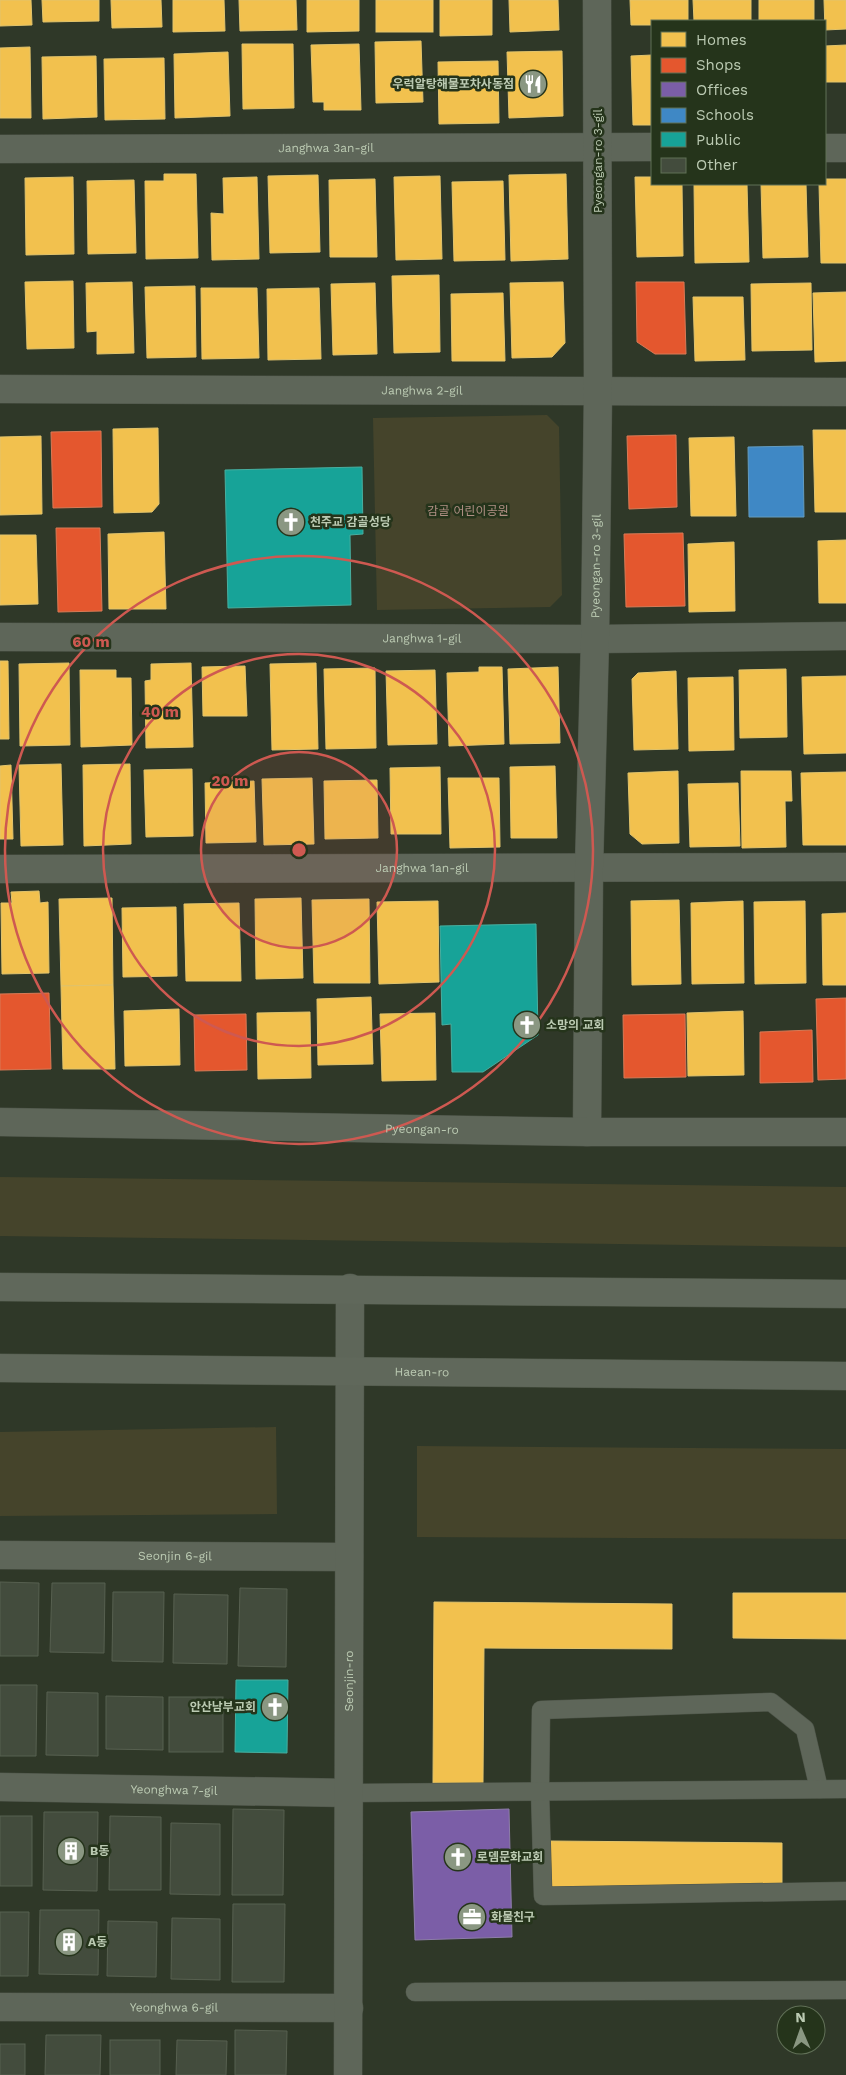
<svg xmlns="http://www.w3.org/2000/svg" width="846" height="2075" viewBox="0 0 846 2075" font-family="'Work Sans','Noto Sans KR',sans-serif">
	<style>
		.green { fill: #45442b }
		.homes { fill: #f2c14e; stroke: #e2c46c }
		.shops { fill: #e4572e; stroke: #d87a56 }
		.offices { fill: #7b5ea7; stroke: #8e7eaa }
		.schools { fill: #3f88c5; stroke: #649cbf }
		.public { fill: #17a398; stroke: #48afa0 }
		.building { fill: #434c3d; stroke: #576050 }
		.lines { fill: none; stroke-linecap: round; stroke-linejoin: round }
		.service-casing { stroke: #4c5347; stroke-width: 19 }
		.minor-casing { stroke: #4c5347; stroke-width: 29 }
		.tertiary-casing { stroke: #4c5347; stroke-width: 29 }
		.primary-casing { stroke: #4c5546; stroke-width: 29 }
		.service { stroke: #5e6659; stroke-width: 18 }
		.minor { stroke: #5e6659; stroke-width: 28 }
		.tertiary { stroke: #5e6659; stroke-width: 28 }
		.primary { stroke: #60685b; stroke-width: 28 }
		.ring { fill: none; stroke: #ce5951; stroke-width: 2.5 }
		.labels { text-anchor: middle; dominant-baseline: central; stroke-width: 5; stroke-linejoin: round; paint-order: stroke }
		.poi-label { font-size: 12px; font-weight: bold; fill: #bbcab2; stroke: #25341b; text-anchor: start }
		.street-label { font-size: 12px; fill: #bbcab2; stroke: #25341b }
		.park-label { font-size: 12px; fill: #b19085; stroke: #25341b }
		.centre { fill: #ce5951; stroke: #25341b; stroke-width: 2.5 }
		.ring-label { font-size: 15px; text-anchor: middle; font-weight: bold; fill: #ce5951; stroke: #25341b; stroke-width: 5; stroke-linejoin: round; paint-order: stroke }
	</style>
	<rect width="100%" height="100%" fill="#2f3828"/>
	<!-- green -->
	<g class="green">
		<path d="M 547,415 L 559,427 L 562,595 L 550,607 L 377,610 L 373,418 Z"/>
		<path d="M 0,1177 L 846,1187 L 846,1247 L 0,1236 Z"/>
		<path d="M 276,1427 L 277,1514 L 0,1516 L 0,1432 Z"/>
		<path d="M 417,1446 L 846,1449 L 846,1539 L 417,1537 Z"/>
	</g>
	<!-- homes -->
	<g class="homes">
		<path d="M 0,0 L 31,0 L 32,25 L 0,26 Z"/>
		<path d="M 42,0 L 99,0 L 99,21 L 43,22 Z"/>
		<path d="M 111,0 L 161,0 L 162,27 L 112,28 Z"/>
		<path d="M 173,0 L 224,0 L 225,31 L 173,32 Z"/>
		<path d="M 239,0 L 296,0 L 297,30 L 240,31 Z"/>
		<path d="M 307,0 L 359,0 L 359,31 L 307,32 Z"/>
		<rect x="376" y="0" width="57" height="32"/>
		<path d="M 440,0 L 492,0 L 492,35 L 440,36 Z"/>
		<path d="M 509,0 L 558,0 L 559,30 L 510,32 Z"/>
		<path d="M 630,0 L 688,0 L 688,21 L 652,21 L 652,25 L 631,25 Z"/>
		<path d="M 693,0 L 751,0 L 751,21 L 694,21 Z"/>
		<rect x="759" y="0" width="55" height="21"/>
		<path d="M 824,0 L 846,0 L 846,29 L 825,30 Z"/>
		<path d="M 421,41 L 423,102 L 376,103 L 375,42 Z"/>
		<path d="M 242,44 L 293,44 L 294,108 L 243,109 Z"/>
		<path d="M 359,44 L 361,110 L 324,110 L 324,102 L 313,102 L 311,45 Z"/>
		<path d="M 846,45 L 846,82 L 825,82 L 825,46 Z"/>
		<path d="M 30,47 L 31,118 L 0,118 L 0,48 Z"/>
		<path d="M 562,51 L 563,116 L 509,118 L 507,52 Z"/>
		<path d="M 228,52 L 230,116 L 175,118 L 174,54 Z"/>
		<path d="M 652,55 L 652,125 L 633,125 L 631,56 Z"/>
		<path d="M 96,56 L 97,117 L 43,119 L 42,57 Z"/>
		<path d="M 164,58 L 165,119 L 105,120 L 104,59 Z"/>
		<path d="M 498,61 L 499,123 L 439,124 L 438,62 Z"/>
		<path d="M 164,174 L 196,174 L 198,258 L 146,259 L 145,181 L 164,181 Z"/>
		<path d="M 566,174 L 568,259 L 511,261 L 509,175 Z"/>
		<path d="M 318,175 L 320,252 L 270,253 L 268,176 Z"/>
		<path d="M 440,176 L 442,259 L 396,260 L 394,177 Z"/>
		<path d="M 73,177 L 74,254 L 26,255 L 25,178 Z"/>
		<path d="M 257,177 L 259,259 L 212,260 L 211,213 L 224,214 L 223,178 Z"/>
		<path d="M 635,177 L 652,177 L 652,184 L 682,184 L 683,256 L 637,257 Z"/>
		<path d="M 375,179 L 377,257 L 330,257 L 329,180 Z"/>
		<path d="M 825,179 L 846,179 L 846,263 L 821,263 L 819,184 L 825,184 Z"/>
		<path d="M 134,180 L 136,253 L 88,254 L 87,181 Z"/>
		<path d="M 503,181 L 505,260 L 454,261 L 452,182 Z"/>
		<path d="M 694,184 L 747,184 L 749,262 L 695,263 Z"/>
		<path d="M 761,184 L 806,184 L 808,257 L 763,258 Z"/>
		<path d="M 439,275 L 440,352 L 394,353 L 392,276 Z"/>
		<path d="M 73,281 L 74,348 L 27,349 L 25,282 Z"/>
		<path d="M 132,282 L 134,353 L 97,354 L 97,331 L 87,332 L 86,283 Z"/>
		<path d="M 563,282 L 565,343 L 552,357 L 512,358 L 510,283 Z"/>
		<path d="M 375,283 L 377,354 L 333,355 L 331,284 Z"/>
		<path d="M 811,283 L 812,350 L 752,351 L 751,284 Z"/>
		<path d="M 195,286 L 196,357 L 147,358 L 145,287 Z"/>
		<path d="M 201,288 L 257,288 L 259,358 L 202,359 Z"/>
		<path d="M 319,288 L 321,359 L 268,360 L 267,289 Z"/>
		<path d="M 846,292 L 846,361 L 815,362 L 813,293 Z"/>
		<path d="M 503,293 L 505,361 L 452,361 L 451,294 Z"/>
		<path d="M 693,297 L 743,297 L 745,360 L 695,361 Z"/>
		<path d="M 158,428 L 159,504 L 152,512 L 114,513 L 113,429 Z"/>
		<path d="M 813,430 L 846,430 L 846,512 L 815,512 Z"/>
		<path d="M 41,436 L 42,514 L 0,515 L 0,437 Z"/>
		<path d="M 734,437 L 736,516 L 691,516 L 689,438 Z"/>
		<path d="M 164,532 L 166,609 L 109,609 L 108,534 Z"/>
		<path d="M 0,535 L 36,535 L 38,604 L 0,605 Z"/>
		<path d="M 846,540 L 846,603 L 819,603 L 818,541 Z"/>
		<path d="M 734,542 L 735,611 L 689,612 L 688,544 Z"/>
		<path d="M 0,661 L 8,661 L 9,739 L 0,739 Z"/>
		<path d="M 69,663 L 70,745 L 20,746 L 19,664 Z"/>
		<path d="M 191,663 L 193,747 L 146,748 L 145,681 L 151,680 L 151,664 Z"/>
		<path d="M 316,663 L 318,749 L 272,750 L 270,664 Z"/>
		<path d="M 245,666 L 247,716 L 203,716 L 202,667 Z"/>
		<path d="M 479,667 L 502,667 L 504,744 L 449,746 L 447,673 L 479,672 Z"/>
		<path d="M 558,667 L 560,743 L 510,744 L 508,669 Z"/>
		<path d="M 375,668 L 376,748 L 326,749 L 324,669 Z"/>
		<path d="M 786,669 L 787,737 L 740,738 L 739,670 Z"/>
		<path d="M 80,670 L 116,670 L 116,678 L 131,678 L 132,745 L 81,747 Z"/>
		<path d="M 435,670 L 437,744 L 388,745 L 386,671 Z"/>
		<path d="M 676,671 L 678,749 L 634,750 L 632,679 L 638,673 Z"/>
		<path d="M 846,676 L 846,753 L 804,754 L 802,677 Z"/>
		<path d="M 733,677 L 734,750 L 689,751 L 688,678 Z"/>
		<path d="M 61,764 L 63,845 L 21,846 L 19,765 Z"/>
		<path d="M 130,764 L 131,844 L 84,846 L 83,765 Z"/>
		<path d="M 11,765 L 13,839 L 0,839 L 0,766 Z"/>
		<path d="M 555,766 L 557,838 L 511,838 L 510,767 Z"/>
		<path d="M 440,767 L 441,834 L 391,834 L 390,768 Z"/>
		<path d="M 192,769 L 193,836 L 146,837 L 144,770 Z"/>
		<path d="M 678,771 L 679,843 L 642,844 L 630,834 L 628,773 Z"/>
		<path d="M 741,771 L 791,771 L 792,801 L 785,801 L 786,847 L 742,848 Z"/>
		<path d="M 846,772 L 846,845 L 803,845 L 801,773 Z"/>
		<path d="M 312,778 L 314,844 L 264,845 L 262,779 Z"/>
		<path d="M 448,778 L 499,778 L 500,847 L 450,848 Z"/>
		<path d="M 377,780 L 378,838 L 325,839 L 324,781 Z"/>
		<path d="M 254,781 L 256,842 L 206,843 L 205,783 Z"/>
		<path d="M 738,783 L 740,846 L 690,847 L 688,784 Z"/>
		<path d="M 39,891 L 40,903 L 48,902 L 49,973 L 2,974 L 1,903 L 12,903 L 11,892 Z"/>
		<path d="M 112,898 L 113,985 L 61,986 L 59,899 Z"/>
		<path d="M 301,898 L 303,978 L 256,979 L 255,899 Z"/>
		<path d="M 369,899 L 370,983 L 314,983 L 312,900 Z"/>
		<path d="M 679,900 L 681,984 L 632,985 L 631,901 Z"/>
		<path d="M 438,901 L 439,982 L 379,984 L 377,902 Z"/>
		<path d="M 743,901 L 744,983 L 692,984 L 691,903 Z"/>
		<path d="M 805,901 L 806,983 L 755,984 L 754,902 Z"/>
		<path d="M 239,903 L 241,981 L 186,981 L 184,904 Z"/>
		<path d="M 176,907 L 177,976 L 123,977 L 122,908 Z"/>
		<path d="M 846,913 L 846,985 L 823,985 L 822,914 Z"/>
		<path d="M 113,985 L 115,1069 L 63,1069 L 61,986 Z"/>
		<path d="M 371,997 L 373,1064 L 318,1065 L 317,999 Z"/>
		<path d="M 179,1009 L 180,1065 L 125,1066 L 124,1011 Z"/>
		<path d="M 743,1011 L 744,1075 L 688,1076 L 687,1013 Z"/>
		<path d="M 310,1012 L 311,1078 L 258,1079 L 257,1013 Z"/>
		<path d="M 435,1013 L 436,1080 L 382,1081 L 380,1014 Z"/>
		<path d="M 733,1593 L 846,1593 L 846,1639 L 733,1638 Z"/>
		<path d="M 434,1602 L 672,1604 L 672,1649 L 484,1648 L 483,1783 L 433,1783 Z"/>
		<path d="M 549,1841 L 782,1843 L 782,1888 L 549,1887 Z"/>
	</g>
	<!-- shops -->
	<g class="shops">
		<path d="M 636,282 L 684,282 L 686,354 L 655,354 L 637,342 Z"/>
		<path d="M 101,431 L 102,507 L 53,508 L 51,432 Z"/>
		<path d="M 676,435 L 677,507 L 629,509 L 627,436 Z"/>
		<path d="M 56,528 L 100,528 L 102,611 L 58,612 Z"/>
		<path d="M 683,533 L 685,606 L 626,607 L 624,534 Z"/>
		<path d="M 49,993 L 51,1069 L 0,1070 L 0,994 Z"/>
		<path d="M 846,998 L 846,1079 L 818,1080 L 816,999 Z"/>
		<path d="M 246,1014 L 247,1070 L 195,1071 L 194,1015 Z"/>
		<path d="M 685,1014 L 686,1077 L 624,1078 L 623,1015 Z"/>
		<path d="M 812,1030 L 813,1082 L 760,1083 L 760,1032 Z"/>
	</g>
	<!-- offices -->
	<path class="offices" d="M 509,1809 L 512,1937 L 415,1940 L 411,1812 Z"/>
	<!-- schools -->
	<path class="schools" d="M 803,446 L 804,517 L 749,517 L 748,447 Z"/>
	<!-- public -->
	<g class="public">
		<path d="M 362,467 L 363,534 L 350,535 L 351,605 L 228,608 L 225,470 Z"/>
		<path d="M 536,924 L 538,1035 L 483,1072 L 452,1072 L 451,1024 L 442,1025 L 440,926 Z"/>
		<path d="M 236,1680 L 288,1680 L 287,1753 L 235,1752 Z"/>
	</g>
	<!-- building -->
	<g class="building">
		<path d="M 0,1582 L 39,1583 L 38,1656 L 0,1656 Z"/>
		<path d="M 52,1583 L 105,1583 L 104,1653 L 50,1652 Z"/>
		<path d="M 240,1588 L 287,1589 L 286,1667 L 238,1666 Z"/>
		<path d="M 113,1592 L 164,1592 L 163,1662 L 112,1661 Z"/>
		<path d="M 174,1594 L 228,1595 L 227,1664 L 173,1663 Z"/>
		<path d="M 0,1685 L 37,1685 L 36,1756 L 0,1756 Z"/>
		<path d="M 47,1692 L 98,1693 L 98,1756 L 46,1755 Z"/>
		<path d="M 106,1696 L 163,1697 L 163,1750 L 106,1749 Z"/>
		<rect x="169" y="1697" width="54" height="55"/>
		<path d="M 233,1809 L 284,1810 L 283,1895 L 232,1895 Z"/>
		<path d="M 44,1812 L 98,1812 L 97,1891 L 43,1890 Z"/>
		<rect x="0" y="1816" width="32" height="70"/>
		<path d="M 110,1816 L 161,1817 L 161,1890 L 109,1890 Z"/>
		<path d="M 171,1823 L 220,1824 L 220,1895 L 170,1894 Z"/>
		<path d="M 233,1904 L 285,1904 L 284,1982 L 232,1982 Z"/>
		<path d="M 40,1910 L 99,1910 L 98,1975 L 39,1974 Z"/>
		<path d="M 0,1912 L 29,1912 L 28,1976 L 0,1976 Z"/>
		<path d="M 172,1918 L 220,1919 L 220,1980 L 171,1979 Z"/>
		<path d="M 108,1921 L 157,1922 L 156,1977 L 107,1976 Z"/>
		<path d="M 235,2030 L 287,2031 L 286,2075 L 235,2075 Z"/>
		<path d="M 46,2035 L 101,2035 L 100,2075 L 45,2075 Z"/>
		<rect x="110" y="2040" width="50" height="35"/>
		<path d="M 177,2040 L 227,2041 L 226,2075 L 176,2075 Z"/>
		<rect x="0" y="2044" width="25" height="31"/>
	</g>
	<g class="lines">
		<defs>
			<g id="service">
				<path d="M 819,1789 L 805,1729 L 771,1702 L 541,1710 L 540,1791 L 543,1896 L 846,1891"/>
				<path d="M 349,1793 L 846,1789"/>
				<path d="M 415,1992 L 846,1990"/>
			</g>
			<g id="minor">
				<path d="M 825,148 L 846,148"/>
				<path id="s1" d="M 0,149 L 652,147"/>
				<path id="s2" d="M 0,389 L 846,392"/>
				<path id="s3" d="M 0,637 L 595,639 L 846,636"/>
				<path id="s4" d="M 0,869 L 846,867"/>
				<path id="s5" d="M 587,1132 L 589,868 L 595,639 L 598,391 L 597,0"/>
				<path id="s6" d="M 0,1555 L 349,1557"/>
				<path id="s7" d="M 0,1787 L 349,1793"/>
				<path id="s8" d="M 0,2007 L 349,2008"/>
				<path id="s9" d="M 348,2075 L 350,1288"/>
			</g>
			<g id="tertiary">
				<path id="s10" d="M 0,1122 L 587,1132 L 846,1132"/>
			</g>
			<g id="primary">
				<path d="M 0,1287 L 846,1294"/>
				<path id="s11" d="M 0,1368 L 846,1376"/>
			</g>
		</defs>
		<!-- service casing -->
		<use href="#service" class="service-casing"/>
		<!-- minor casing -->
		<use href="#minor" class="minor-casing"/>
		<!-- tertiary casing -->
		<use href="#tertiary" class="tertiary-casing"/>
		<!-- primary casing -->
		<use href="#primary" class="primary-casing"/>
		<!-- service -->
		<use href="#service" class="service"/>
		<!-- minor -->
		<use href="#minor" class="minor"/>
		<!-- tertiary -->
		<use href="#tertiary" class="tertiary"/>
		<!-- primary -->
		<use href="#primary" class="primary"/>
	</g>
	<!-- distance rings -->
	<circle cx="299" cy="850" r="98" fill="#ce5951" fill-opacity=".12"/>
	<g class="ring">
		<circle cx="299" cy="850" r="98"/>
		<circle cx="299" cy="850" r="196"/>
		<circle cx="299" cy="850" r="294"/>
	</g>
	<!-- icons -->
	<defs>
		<symbol id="restaurant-disc" viewBox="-11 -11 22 22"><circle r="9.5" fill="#8a9782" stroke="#25341b"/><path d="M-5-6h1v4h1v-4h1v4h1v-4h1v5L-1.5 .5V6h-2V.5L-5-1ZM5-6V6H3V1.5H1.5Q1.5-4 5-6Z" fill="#fff"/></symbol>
		<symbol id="church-disc" viewBox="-11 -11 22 22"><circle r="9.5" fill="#8a9782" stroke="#25341b"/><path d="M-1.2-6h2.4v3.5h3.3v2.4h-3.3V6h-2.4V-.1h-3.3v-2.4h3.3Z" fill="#fff"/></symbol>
		<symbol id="building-disc" viewBox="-11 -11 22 22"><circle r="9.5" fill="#8a9782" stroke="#25341b"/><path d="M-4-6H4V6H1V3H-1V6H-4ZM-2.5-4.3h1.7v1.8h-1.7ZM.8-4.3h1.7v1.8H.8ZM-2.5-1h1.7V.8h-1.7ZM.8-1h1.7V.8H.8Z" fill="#fff"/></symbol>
		<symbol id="office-disc" viewBox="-11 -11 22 22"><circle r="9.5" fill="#8a9782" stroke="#25341b"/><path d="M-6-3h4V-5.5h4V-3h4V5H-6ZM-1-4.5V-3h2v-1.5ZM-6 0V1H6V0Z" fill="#fff"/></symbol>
	</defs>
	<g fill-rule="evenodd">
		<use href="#restaurant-disc" x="517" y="68" width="32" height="32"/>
		<use href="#church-disc" x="275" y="506" width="32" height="32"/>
		<use href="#church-disc" x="511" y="1009" width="32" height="32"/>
		<use href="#church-disc" x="259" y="1691" width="32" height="32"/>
		<use href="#building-disc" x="55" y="1835" width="32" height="32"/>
		<use href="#church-disc" x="442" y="1841" width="32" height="32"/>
		<use href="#office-disc" x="456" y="1901" width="32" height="32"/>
		<use href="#building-disc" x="53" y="1926" width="32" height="32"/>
	</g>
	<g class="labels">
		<!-- poi labels -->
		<g class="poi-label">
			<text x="514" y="84" text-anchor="end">우럭알탕해물포차사동점</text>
			<text x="310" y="522">천주교 감골성당</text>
			<text x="546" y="1025">소망의 교회</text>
			<text x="256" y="1707" text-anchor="end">안산남부교회</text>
			<text x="90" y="1851">B동</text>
			<text x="477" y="1857">로뎀문화교회</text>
			<text x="491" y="1917">화물친구</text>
			<text x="88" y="1942">A동</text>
		</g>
		<!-- street labels -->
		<g class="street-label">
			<text stroke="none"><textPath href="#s1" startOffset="326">Janghwa 3an-gil</textPath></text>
			<text transform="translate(598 161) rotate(-90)">Pyeongan-ro 3-gil</text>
			<text stroke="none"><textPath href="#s2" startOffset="422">Janghwa 2-gil</textPath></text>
			<text stroke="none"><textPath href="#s5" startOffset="566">Pyeongan-ro 3-gil</textPath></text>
			<text stroke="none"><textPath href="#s3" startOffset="422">Janghwa 1-gil</textPath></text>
			<text stroke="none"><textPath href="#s4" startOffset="422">Janghwa 1an-gil</textPath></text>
			<text stroke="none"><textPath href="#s10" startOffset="422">Pyeongan-ro</textPath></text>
			<text stroke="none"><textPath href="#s11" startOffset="422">Haean-ro</textPath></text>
			<text stroke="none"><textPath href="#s6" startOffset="175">Seonjin 6-gil</textPath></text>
			<text stroke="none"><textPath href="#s9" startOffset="394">Seonjin-ro</textPath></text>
			<text stroke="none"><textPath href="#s7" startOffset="174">Yeonghwa 7-gil</textPath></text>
			<text stroke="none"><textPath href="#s8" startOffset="174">Yeonghwa 6-gil</textPath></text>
		</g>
		<!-- park labels -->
		<g class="park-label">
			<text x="468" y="511">감골 어린이공원</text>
		</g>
	</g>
	<circle cx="299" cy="850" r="8" class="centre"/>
	<g class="ring-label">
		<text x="91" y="647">60 m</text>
		<text x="160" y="717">40 m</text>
		<text x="230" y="786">20 m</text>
	</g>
	<!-- legend -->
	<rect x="651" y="20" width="175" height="165" fill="#25341b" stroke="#617057"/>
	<rect x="661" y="32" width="25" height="15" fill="#f2c14e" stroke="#617057"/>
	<text x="696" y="45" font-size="15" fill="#bbcab2">Homes</text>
	<rect x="661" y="58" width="25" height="15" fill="#e4572e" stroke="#617057"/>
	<text x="696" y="70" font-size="15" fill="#bbcab2">Shops</text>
	<rect x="661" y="82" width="25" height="15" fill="#7b5ea7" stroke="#617057"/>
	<text x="696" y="95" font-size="15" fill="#bbcab2">Offices</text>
	<rect x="661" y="108" width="25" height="15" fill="#3f88c5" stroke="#617057"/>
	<text x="696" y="120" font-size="15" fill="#bbcab2">Schools</text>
	<rect x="661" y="132" width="25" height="15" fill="#17a398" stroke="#617057"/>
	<text x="696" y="145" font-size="15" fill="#bbcab2">Public</text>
	<rect x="661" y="158" width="25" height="15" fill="#434c3d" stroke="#617057"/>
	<text x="696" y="170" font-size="15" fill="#bbcab2">Other</text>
	<!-- north arrow -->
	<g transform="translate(801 2030) rotate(358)"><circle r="24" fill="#25341b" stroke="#617057"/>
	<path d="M0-4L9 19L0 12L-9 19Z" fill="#8a9782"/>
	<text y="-8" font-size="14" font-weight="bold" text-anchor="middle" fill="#bbcab2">N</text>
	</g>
</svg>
